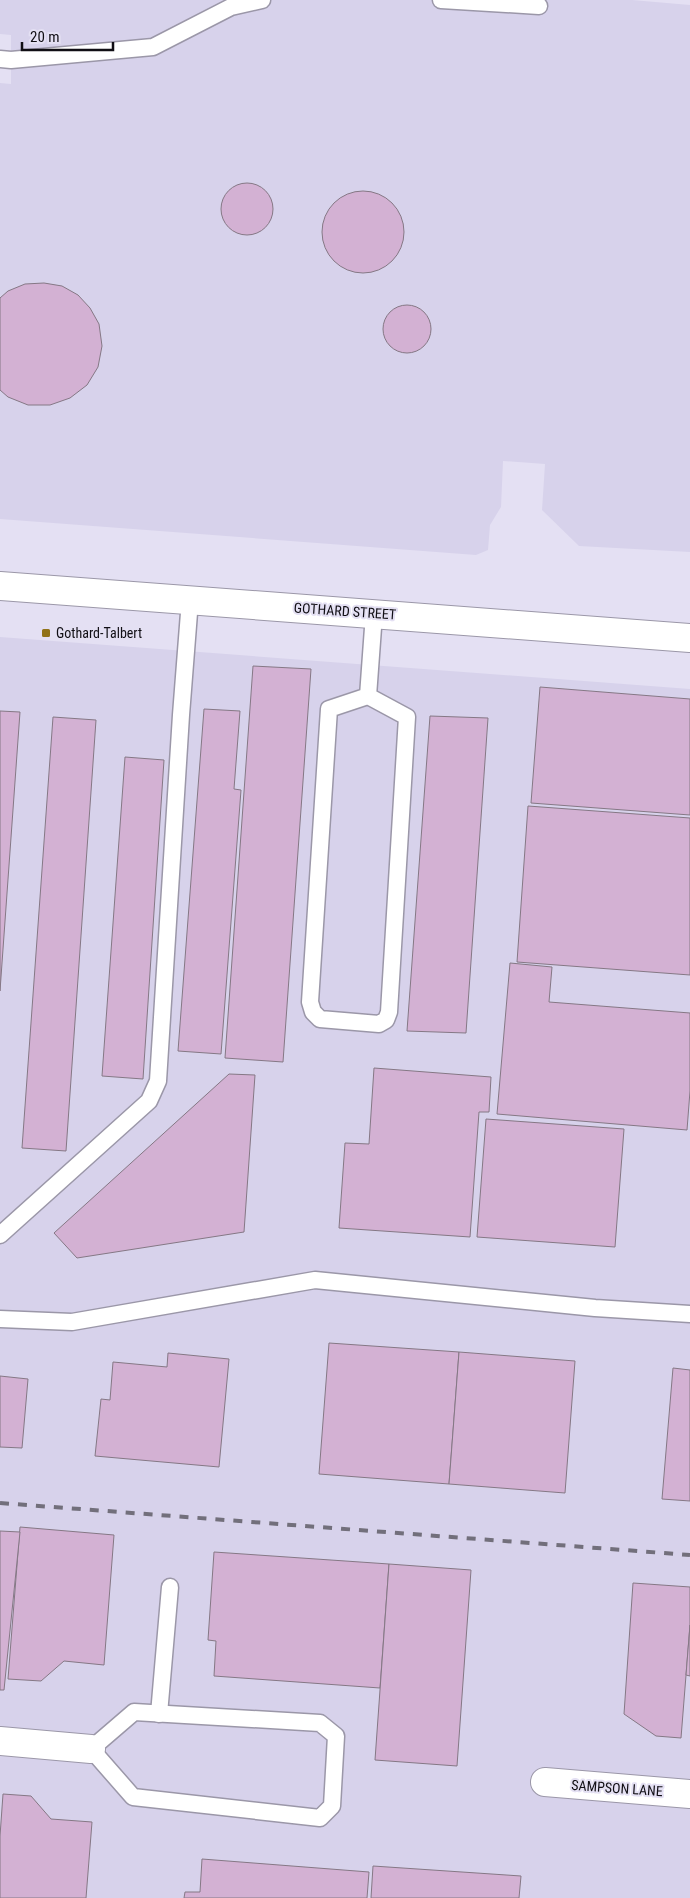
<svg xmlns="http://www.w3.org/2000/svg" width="690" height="1898" viewBox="0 0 690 1898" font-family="'Roboto Condensed',sans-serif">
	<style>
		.built { fill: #d7d2eb }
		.building { fill: #d3b1d3; stroke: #857885 }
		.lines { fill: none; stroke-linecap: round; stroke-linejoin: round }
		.lane-casing { stroke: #9b97a8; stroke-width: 19 }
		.street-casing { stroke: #9b97a8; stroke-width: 30 }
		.secondary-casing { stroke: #9b97a8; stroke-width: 30 }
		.lane { stroke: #fff; stroke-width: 16 }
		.street { stroke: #fff; stroke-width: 28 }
		.secondary { stroke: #fff; stroke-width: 28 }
		.rail { stroke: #726f7b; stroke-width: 4; stroke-dasharray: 9 9; stroke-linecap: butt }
		.poi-dot { fill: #917218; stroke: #e4e0f3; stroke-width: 2 }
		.labels { text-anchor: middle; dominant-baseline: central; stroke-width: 4; stroke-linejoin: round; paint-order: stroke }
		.street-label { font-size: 14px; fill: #100e14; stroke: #e4e0f3 }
		.poi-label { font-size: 14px; fill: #100e14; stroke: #e4e0f3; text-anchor: start }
	</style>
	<rect width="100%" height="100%" fill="#e4e0f3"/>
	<!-- built -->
	<g class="built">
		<path d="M 0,0 L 632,0 L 690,5 L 690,552 L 579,546 L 542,510 L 545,464 L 503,461 L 501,507 L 490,525 L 488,550 L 476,555 L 0,519 L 0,83 L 11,84 L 11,35 L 0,34 Z"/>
		<path d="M 0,637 L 690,689 L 690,1898 L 0,1898 Z"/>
	</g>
	<!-- building -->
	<g class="building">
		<circle cx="247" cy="209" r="26"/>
		<circle cx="363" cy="232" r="41"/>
		<path d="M 44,283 L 62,286 L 78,295 L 90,308 L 99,324 L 102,346 L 98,367 L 87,385 L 70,398 L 50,405 L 28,405 L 8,397 L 0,390 L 0,298 L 8,291 L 25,284 Z"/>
		<circle cx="407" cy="329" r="24"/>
		<path d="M 253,666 L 311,669 L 283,1062 L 225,1058 Z"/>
		<path d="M 540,687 L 690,699 L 690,815 L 531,803 Z"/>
		<path d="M 204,709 L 240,711 L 234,789 L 241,790 L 221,1054 L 178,1051 Z"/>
		<path d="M 0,711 L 20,712 L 0,991 Z"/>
		<path d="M 430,716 L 488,718 L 466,1033 L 407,1031 Z"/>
		<path d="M 53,717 L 96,720 L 66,1151 L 22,1148 Z"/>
		<path d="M 125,757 L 164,760 L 143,1079 L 102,1076 Z"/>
		<path d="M 528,806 L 690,818 L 690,975 L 517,962 Z"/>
		<path d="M 510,963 L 552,967 L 549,1002 L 690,1013 L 690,1091 L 687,1130 L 497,1114 Z"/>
		<path d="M 374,1068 L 491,1077 L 489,1112 L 479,1112 L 470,1237 L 339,1228 L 345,1143 L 369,1144 Z"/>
		<path d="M 229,1074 L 255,1075 L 244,1232 L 77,1258 L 54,1233 Z"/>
		<path d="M 486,1119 L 624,1129 L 615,1247 L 477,1237 Z"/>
		<path d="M 329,1343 L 459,1352 L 449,1484 L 319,1474 Z"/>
		<path d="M 459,1352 L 575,1361 L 565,1493 L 449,1484 Z"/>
		<path d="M 168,1353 L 229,1359 L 219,1467 L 95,1456 L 101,1399 L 110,1400 L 113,1362 L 167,1367 Z"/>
		<path d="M 673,1368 L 690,1370 L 690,1501 L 662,1499 Z"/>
		<path d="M 0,1376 L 28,1379 L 22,1448 L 0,1447 Z"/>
		<path d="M 20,1527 L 114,1535 L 104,1665 L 64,1661 L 41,1681 L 8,1679 Z"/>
		<path d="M 0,1531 L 20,1532 L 4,1690 L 0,1690 Z"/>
		<path d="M 214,1552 L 389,1564 L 380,1688 L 214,1676 L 216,1641 L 208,1640 Z"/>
		<path d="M 389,1564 L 471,1570 L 457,1766 L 375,1760 Z"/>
		<path d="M 633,1583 L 690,1587 L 690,1625 L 681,1738 L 656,1736 L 624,1714 Z"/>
		<path d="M 690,1625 L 690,1676 L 686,1675 Z"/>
		<path d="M 3,1794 L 31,1796 L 51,1819 L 92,1822 L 86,1898 L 0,1898 L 0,1836 Z"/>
		<path d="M 202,1859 L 369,1872 L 367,1898 L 184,1898 L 185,1892 L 200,1892 Z"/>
		<path d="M 373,1866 L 521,1876 L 519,1898 L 371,1898 Z"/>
	</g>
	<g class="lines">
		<defs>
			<g id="lane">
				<path d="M 441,0 L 539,6"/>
				<path d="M 0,59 L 11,60 L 153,47 L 231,7 L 262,0"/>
				<path d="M 368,696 L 329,709 L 310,1002 L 313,1012 L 320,1019 L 379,1024 L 386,1020 L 389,1012 L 407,717 L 368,696 L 374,614"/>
				<path d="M 0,1235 L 149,1101 L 158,1081 L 181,715 L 190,600"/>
				<path d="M 0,1319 L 72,1322 L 315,1280 L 595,1308 L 690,1314"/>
				<path d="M 134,1712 L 320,1723 L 336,1736 L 332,1806 L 320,1818 L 133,1797 L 91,1749 Z"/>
				<path d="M 159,1714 L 170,1587"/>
			</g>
			<g id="street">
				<path d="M 0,1741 L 91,1749"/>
				<path d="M 545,1782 L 690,1794"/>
			</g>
			<path id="secondary" d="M 0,586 L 690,638"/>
		</defs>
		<!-- lane casing -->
		<use href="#lane" class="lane-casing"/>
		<!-- street casing -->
		<use href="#street" class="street-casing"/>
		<!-- secondary casing -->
		<use href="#secondary" class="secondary-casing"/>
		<!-- lane -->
		<use href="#lane" class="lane"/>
		<!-- street -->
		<use href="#street" class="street"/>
		<!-- secondary -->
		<use href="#secondary" class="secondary"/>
		<!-- rail -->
		<path class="rail" d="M 0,1503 L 690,1555"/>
	</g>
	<!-- markers -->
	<rect class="poi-dot" x="41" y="628" width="10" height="10" rx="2.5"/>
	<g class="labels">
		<!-- street labels -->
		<g class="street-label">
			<text transform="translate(345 611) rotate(4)">GOTHARD STREET</text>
			<text transform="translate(617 1788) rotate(4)">SAMPSON LANE</text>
		</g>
		<!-- poi labels -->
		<g class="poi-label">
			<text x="56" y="633">Gothard-Talbert</text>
		</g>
	</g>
	<!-- scale -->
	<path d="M22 42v8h91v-8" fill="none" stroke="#100e14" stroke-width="2.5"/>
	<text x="30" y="42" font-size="15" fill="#100e14" stroke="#e4e0f3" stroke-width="4" paint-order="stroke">20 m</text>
</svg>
